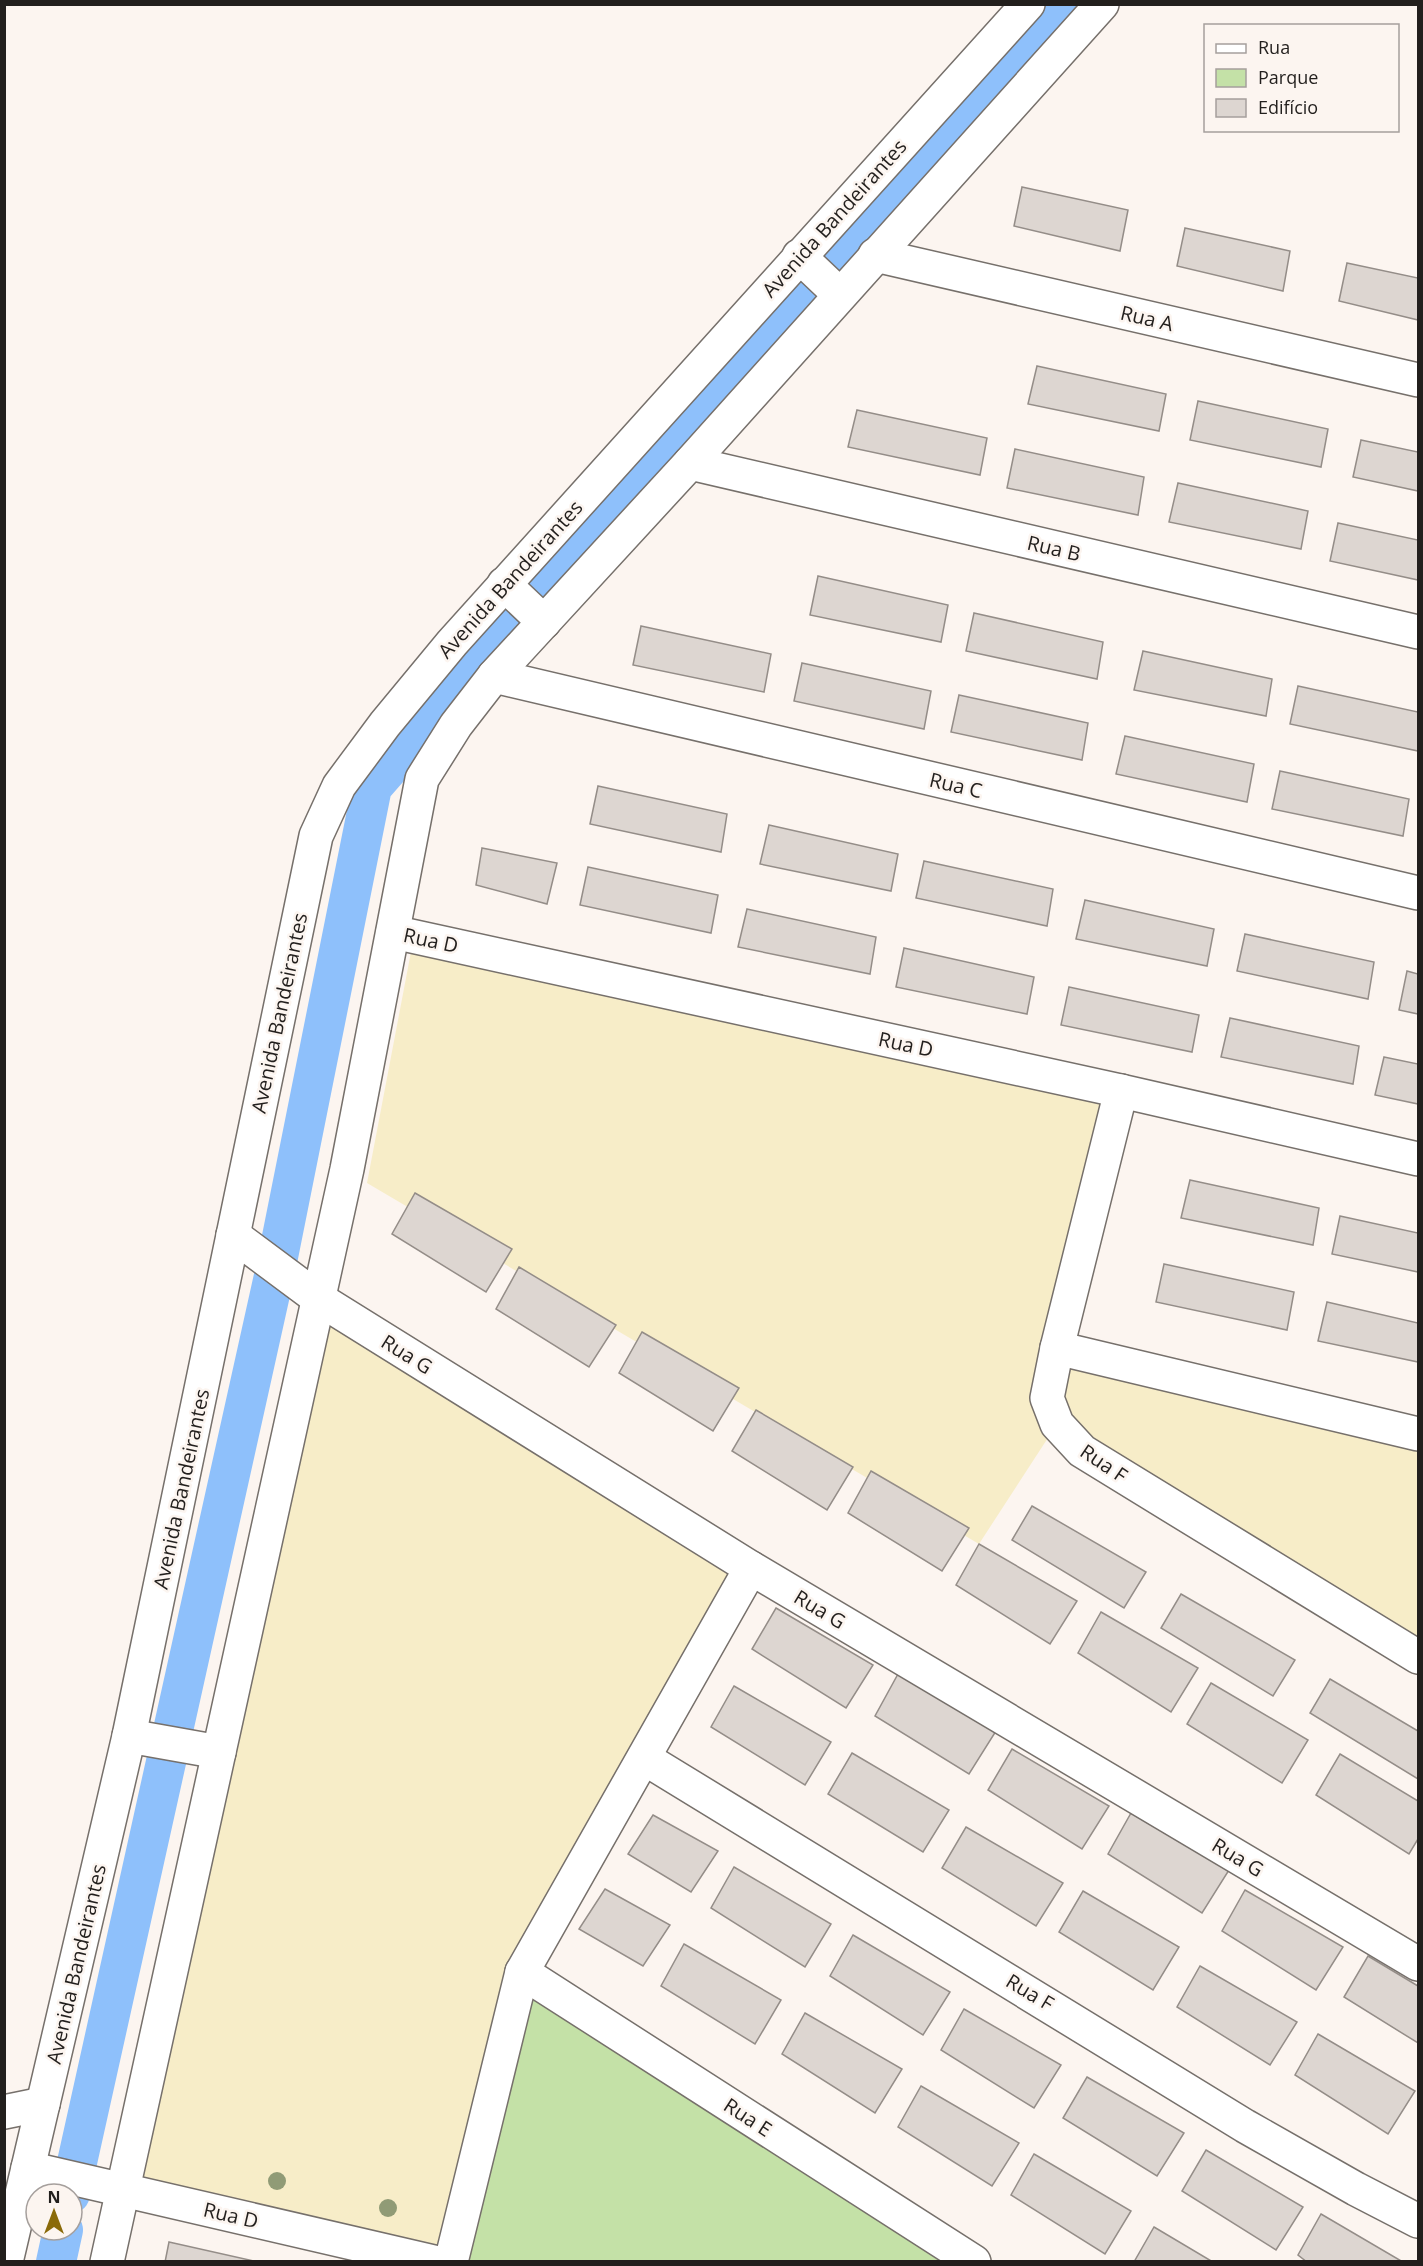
<svg xmlns="http://www.w3.org/2000/svg" width="1423" height="2266" viewBox="0 0 1423 2266" font-family="'Open Sans',sans-serif">
	<style>
		.green { fill: #c4e1a7 }
		.sand { fill: #f7edc8 }
		.lines { fill: none; stroke-linecap: round; stroke-linejoin: round }
		.canal { stroke: #8ec0fb; stroke-width: 40 }
		.building { fill: #ddd6d1; stroke: #948d88; stroke-width: 1.5 }
		.minor-casing { stroke: #76706b; stroke-width: 36 }
		.minor { stroke: #fff; stroke-width: 33 }
		.tree { fill: #909b76 }
		.labels { text-anchor: middle; dominant-baseline: central; stroke-width: 5; stroke-linejoin: round; paint-order: stroke }
		.street-label { font-size: 20px; fill: #221f1d; stroke: #fcf5f0 }
	</style>
	<rect width="100%" height="100%" fill="#fcf5f0"/>
	<!-- green -->
	<path class="green" d="M 522,1972 L 973,2262 L 451,2262 Z"/>
	<!-- sand -->
	<g class="sand">
		<path d="M 414,936 L 1121,1091 L 1057,1347 L 1418,1434 L 1418,1649 L 1057,1424 L 979,1544 L 367,1183 Z"/>
		<path d="M 319,1299 L 751,1568 L 522,1972 L 451,2261 L 121,2189 Z"/>
	</g>
	<g class="lines">
		<!-- canal -->
		<g class="canal">
			<path d="M 70,2194 L 276,1267 L 372,787 L 529,608 L 1072,4"/>
			<path d="M 56,2262 L 63,2230"/>
		</g>
	</g>
	<!-- building -->
	<g class="building">
		<path d="M 1022,187 L 1128,210 L 1120,251 L 1014,226 Z"/>
		<path d="M 1185,228 L 1290,251 L 1283,291 L 1177,266 Z"/>
		<path d="M 1347,263 L 1418,278 L 1418,320 L 1339,301 Z"/>
		<path d="M 1037,366 L 1166,394 L 1159,431 L 1028,404 Z"/>
		<path d="M 1198,401 L 1328,429 L 1321,467 L 1190,440 Z"/>
		<path d="M 857,410 L 987,438 L 980,475 L 848,447 Z"/>
		<path d="M 1361,440 L 1418,452 L 1418,491 L 1353,477 Z"/>
		<path d="M 1015,449 L 1144,477 L 1138,515 L 1007,488 Z"/>
		<path d="M 1178,483 L 1308,511 L 1301,549 L 1169,522 Z"/>
		<path d="M 1338,523 L 1418,540 L 1418,580 L 1330,561 Z"/>
		<path d="M 818,576 L 948,605 L 941,642 L 810,615 Z"/>
		<path d="M 974,613 L 1103,642 L 1097,679 L 966,651 Z"/>
		<path d="M 641,626 L 771,654 L 764,692 L 633,665 Z"/>
		<path d="M 1143,651 L 1272,679 L 1266,716 L 1134,690 Z"/>
		<path d="M 802,663 L 931,691 L 924,729 L 794,701 Z"/>
		<path d="M 1298,686 L 1418,712 L 1418,751 L 1290,724 Z"/>
		<path d="M 959,695 L 1088,723 L 1082,760 L 951,732 Z"/>
		<path d="M 1125,736 L 1254,764 L 1247,802 L 1116,774 Z"/>
		<path d="M 1280,771 L 1409,799 L 1403,836 L 1272,809 Z"/>
		<path d="M 598,786 L 727,814 L 721,852 L 590,824 Z"/>
		<path d="M 769,825 L 898,854 L 891,891 L 760,864 Z"/>
		<path d="M 482,848 L 557,863 L 547,904 L 476,885 Z"/>
		<path d="M 924,861 L 1053,889 L 1047,926 L 916,898 Z"/>
		<path d="M 588,867 L 718,895 L 711,933 L 580,905 Z"/>
		<path d="M 1085,900 L 1214,929 L 1207,966 L 1076,939 Z"/>
		<path d="M 747,909 L 876,937 L 870,974 L 738,947 Z"/>
		<path d="M 1245,934 L 1374,962 L 1368,999 L 1237,971 Z"/>
		<path d="M 904,948 L 1034,977 L 1027,1014 L 896,987 Z"/>
		<path d="M 1407,971 L 1418,974 L 1418,1014 L 1399,1010 Z"/>
		<path d="M 1069,987 L 1199,1015 L 1192,1052 L 1061,1025 Z"/>
		<path d="M 1230,1018 L 1359,1046 L 1353,1084 L 1221,1057 Z"/>
		<path d="M 1384,1057 L 1418,1064 L 1418,1104 L 1375,1095 Z"/>
		<path d="M 1190,1180 L 1319,1208 L 1313,1245 L 1181,1218 Z"/>
		<path d="M 415,1193 L 512,1249 L 486,1292 L 392,1234 Z"/>
		<path d="M 1340,1216 L 1418,1233 L 1418,1272 L 1332,1254 Z"/>
		<path d="M 1164,1264 L 1294,1292 L 1287,1330 L 1156,1302 Z"/>
		<path d="M 519,1267 L 616,1325 L 589,1367 L 496,1309 Z"/>
		<path d="M 1327,1302 L 1418,1323 L 1418,1362 L 1318,1341 Z"/>
		<path d="M 642,1332 L 739,1388 L 713,1431 L 619,1373 Z"/>
		<path d="M 756,1410 L 853,1467 L 827,1510 L 732,1451 Z"/>
		<path d="M 871,1471 L 969,1528 L 942,1571 L 848,1513 Z"/>
		<path d="M 1032,1506 L 1146,1572 L 1124,1608 L 1012,1540 Z"/>
		<path d="M 979,1544 L 1077,1601 L 1050,1644 L 956,1585 Z"/>
		<path d="M 1181,1594 L 1295,1660 L 1273,1696 L 1161,1628 Z"/>
		<path d="M 776,1608 L 873,1665 L 846,1708 L 752,1649 Z"/>
		<path d="M 1101,1612 L 1198,1668 L 1171,1712 L 1078,1653 Z"/>
		<path d="M 898,1674 L 996,1731 L 969,1774 L 875,1716 Z"/>
		<path d="M 1330,1679 L 1418,1731 L 1418,1779 L 1310,1713 Z"/>
		<path d="M 1211,1683 L 1308,1740 L 1282,1783 L 1187,1724 Z"/>
		<path d="M 734,1686 L 831,1742 L 805,1785 L 711,1727 Z"/>
		<path d="M 1012,1749 L 1109,1806 L 1082,1849 L 988,1790 Z"/>
		<path d="M 852,1753 L 949,1810 L 923,1852 L 828,1794 Z"/>
		<path d="M 1340,1754 L 1418,1801 L 1418,1839 L 1409,1854 L 1316,1795 Z"/>
		<path d="M 1131,1813 L 1229,1870 L 1202,1913 L 1108,1854 Z"/>
		<path d="M 653,1815 L 718,1851 L 691,1892 L 628,1854 Z"/>
		<path d="M 966,1827 L 1063,1883 L 1036,1926 L 942,1868 Z"/>
		<path d="M 734,1867 L 831,1924 L 805,1967 L 711,1908 Z"/>
		<path d="M 605,1889 L 670,1925 L 643,1966 L 579,1929 Z"/>
		<path d="M 1245,1890 L 1343,1947 L 1316,1990 L 1222,1931 Z"/>
		<path d="M 1083,1891 L 1179,1947 L 1153,1990 L 1059,1932 Z"/>
		<path d="M 853,1935 L 950,1992 L 923,2035 L 830,1976 Z"/>
		<path d="M 684,1944 L 781,2000 L 755,2044 L 661,1986 Z"/>
		<path d="M 1368,1956 L 1418,1986 L 1418,2043 L 1344,1997 Z"/>
		<path d="M 1200,1966 L 1297,2022 L 1270,2065 L 1177,2007 Z"/>
		<path d="M 964,2009 L 1061,2065 L 1034,2108 L 941,2050 Z"/>
		<path d="M 805,2013 L 902,2069 L 875,2113 L 782,2054 Z"/>
		<path d="M 1318,2034 L 1415,2091 L 1388,2134 L 1295,2075 Z"/>
		<path d="M 1087,2077 L 1184,2133 L 1157,2176 L 1063,2118 Z"/>
		<path d="M 921,2086 L 1019,2143 L 992,2186 L 898,2127 Z"/>
		<path d="M 1206,2150 L 1303,2207 L 1276,2250 L 1182,2191 Z"/>
		<path d="M 1034,2154 L 1131,2211 L 1105,2254 L 1011,2195 Z"/>
		<path d="M 1321,2214 L 1403,2262 L 1307,2262 L 1298,2255 Z"/>
		<path d="M 1154,2227 L 1213,2262 L 1134,2262 Z"/>
		<path d="M 169,2242 L 258,2262 L 165,2262 Z"/>
	</g>
	<g class="lines">
		<defs>
			<g id="minor">
				<path d="M 875,255 L 1418,380"/>
				<path d="M 799,256 L 839,294"/>
				<path d="M 690,463 L 1418,632"/>
				<path d="M 504,584 L 544,622"/>
				<path d="M 494,676 L 1418,893"/>
				<path d="M 393,932 L 1121,1091 L 1418,1159"/>
				<path d="M 1121,1091 L 1057,1348 L 1047,1398 L 1057,1424 L 1082,1451 L 1418,1657"/>
				<path d="M 233,1235 L 319,1299 L 751,1568 L 1418,1964"/>
				<path d="M 1057,1348 L 1418,1434"/>
				<path d="M 129,1736 L 219,1752"/>
				<path d="M 644,1758 L 1245,2126 L 1356,2189 L 1418,2221"/>
				<path d="M 522,1972 L 974,2262"/>
				<path d="M 4,2112 L 43,2104"/>
				<path d="M 28,2168 L 434,2262"/>
				<path d="M 6,2262 L 129,1736 L 316,836 L 339,786 L 385,724 L 452,643 L 1028,4"/>
				<path d="M 107,2262 L 347,1169 L 422,779 L 456,725 L 494,676 L 690,463 L 1102,4"/>
				<path d="M 451,2262 L 522,1972 L 751,1568"/>
			</g>
		</defs>
		<!-- minor casing -->
		<use href="#minor" class="minor-casing"/>
		<!-- minor -->
		<use href="#minor" class="minor"/>
	</g>
	<!-- trees -->
	<g class="tree">
		<circle cx="277" cy="2181" r="9"/>
		<circle cx="388" cy="2208" r="9"/>
	</g>
	<g class="labels">
		<!-- street labels -->
		<g class="street-label">
			<text transform="translate(834 218) rotate(-48)">Avenida Bandeirantes</text>
			<text transform="translate(1147 318) rotate(13)">Rua A</text>
			<text transform="translate(1054 548) rotate(13)">Rua B</text>
			<text transform="translate(510 579) rotate(-48)">Avenida Bandeirantes</text>
			<text transform="translate(956 785) rotate(13)">Rua C</text>
			<text transform="translate(431 940) rotate(12)">Rua D</text>
			<text transform="translate(279 1013) rotate(-78)">Avenida Bandeirantes</text>
			<text transform="translate(906 1044) rotate(12)">Rua D</text>
			<text transform="translate(407 1354) rotate(32)">Rua G</text>
			<text transform="translate(1104 1463) rotate(34)">Rua F</text>
			<text transform="translate(181 1489) rotate(-78)">Avenida Bandeirantes</text>
			<text transform="translate(820 1609) rotate(31)">Rua G</text>
			<text transform="translate(1238 1857) rotate(31)">Rua G</text>
			<text transform="translate(76 1964) rotate(-77)">Avenida Bandeirantes</text>
			<text transform="translate(1030 1992) rotate(31)">Rua F</text>
			<text transform="translate(748 2117) rotate(33)">Rua E</text>
			<text transform="translate(231 2215) rotate(13)">Rua D</text>
		</g>
	</g>
	<!-- border -->
	<rect width="1423" height="2266" fill="none" stroke="#221f1d" stroke-width="12"/>
	<!-- legend -->
	<rect x="1204" y="24" width="195" height="108" fill="#fcf5f0" stroke="#a59f9c" stroke-width="1.5"/>
	<rect x="1216" y="44" width="30" height="9" fill="#ffffff" stroke="#a59f9c" stroke-width="1.5"/>
	<text x="1258" y="54" font-size="18" fill="#221f1d">Rua</text>
	<rect x="1216" y="69" width="30" height="18" fill="#c4e1a7" stroke="#a59f9c" stroke-width="1.5"/>
	<text x="1258" y="84" font-size="18" fill="#221f1d">Parque</text>
	<rect x="1216" y="99" width="30" height="18" fill="#ddd6d1" stroke="#a59f9c" stroke-width="1.5"/>
	<text x="1258" y="114" font-size="18" fill="#221f1d">Edifício</text>
	<!-- north arrow -->
	<g transform="translate(54 2212)"><circle r="28" fill="#fcf5f0" stroke="#a59f9c" stroke-width="1.5"/>
	<path d="M0-4.5L10 22L0 15L-10 22Z" fill="#8a6a09"/>
	<text y="-9" font-size="16" font-weight="bold" text-anchor="middle" fill="#221f1d">N</text>
	</g>
</svg>
